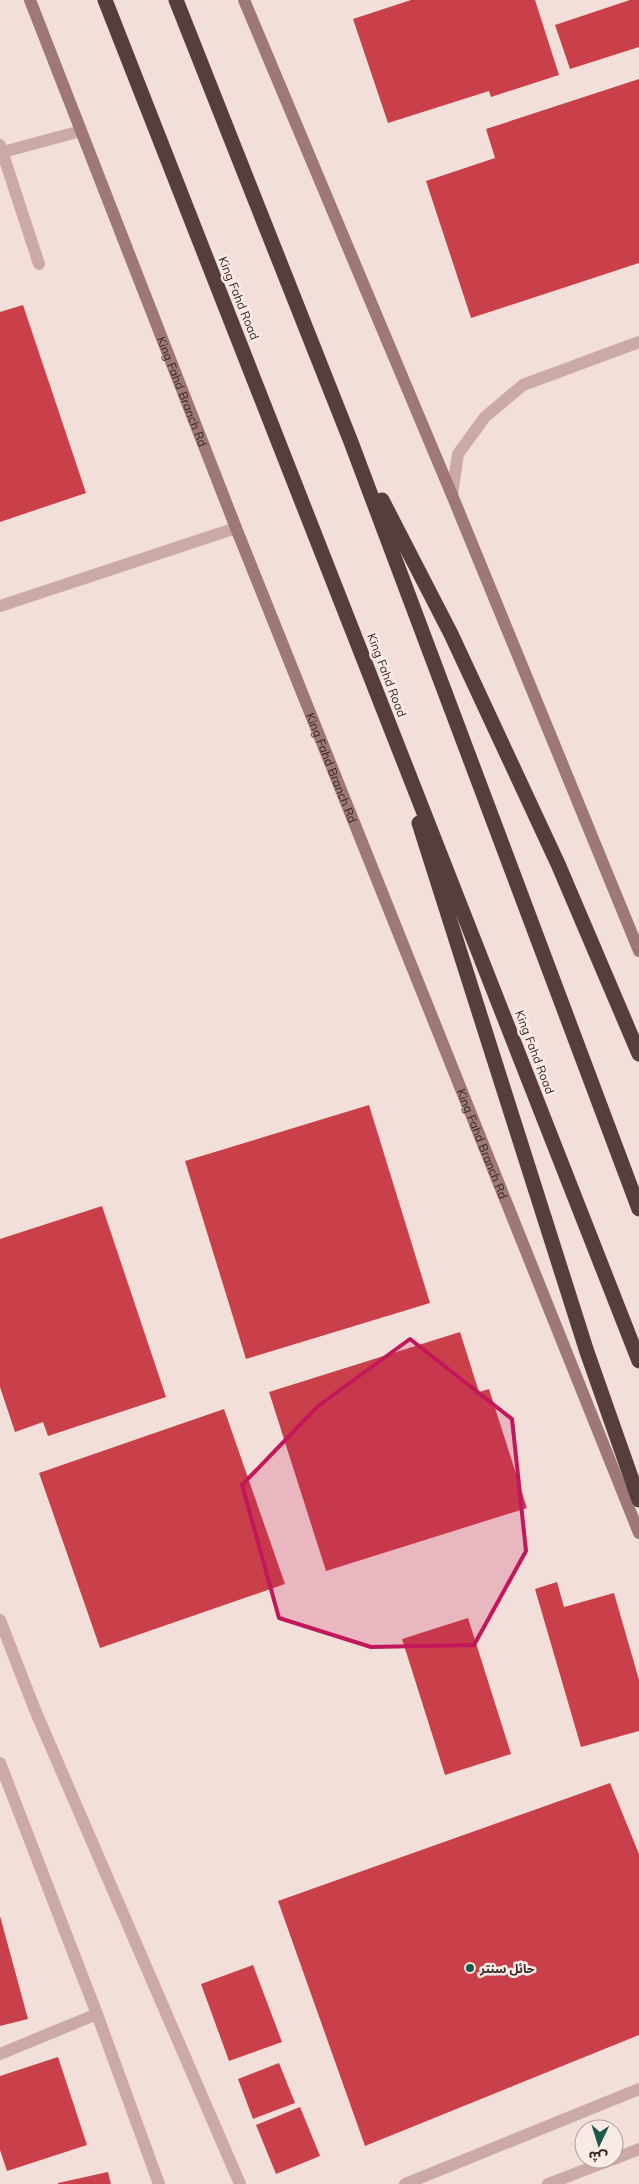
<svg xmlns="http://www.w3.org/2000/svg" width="639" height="2184" viewBox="0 0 639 2184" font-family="Mulish,'Noto Sans Arabic',sans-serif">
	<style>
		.building { fill: #ca404a }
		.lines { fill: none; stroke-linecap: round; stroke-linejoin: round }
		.service { stroke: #cbaaa5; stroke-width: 12 }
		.minor { stroke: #cbaaa5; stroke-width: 12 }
		.secondary { stroke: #9e7877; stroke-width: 12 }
		.motorway { stroke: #573d3e; stroke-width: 15 }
		.marked { fill: #c2185b; fill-opacity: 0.2; stroke: #c2185b; stroke-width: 4; stroke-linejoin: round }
		.poi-dot { fill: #1b5949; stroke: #faeae6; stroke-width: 2 }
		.labels { text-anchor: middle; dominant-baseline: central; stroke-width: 5; stroke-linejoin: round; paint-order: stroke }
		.street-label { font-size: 12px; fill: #362727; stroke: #faeae6 }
		.poi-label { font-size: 12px; font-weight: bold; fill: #362727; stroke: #faeae6; text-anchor: start }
	</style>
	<rect width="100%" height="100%" fill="#f2dfda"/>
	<!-- building -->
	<g class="building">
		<path d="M 411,0 L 535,0 L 559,75 L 491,97 L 489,91 L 388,123 L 353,19 Z"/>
		<path d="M 630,0 L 639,0 L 639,47 L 570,69 L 555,25 Z"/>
		<path d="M 639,79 L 639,263 L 471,318 L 426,181 L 495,158 L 486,129 Z"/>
		<path d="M 23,305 L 86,493 L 0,522 L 0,312 Z"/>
		<path d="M 369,1105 L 430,1303 L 246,1359 L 185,1161 Z"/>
		<path d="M 102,1206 L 166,1397 L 48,1436 L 43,1422 L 15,1432 L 0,1387 L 0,1239 Z"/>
		<path d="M 460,1332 L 479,1392 L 489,1389 L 527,1508 L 326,1571 L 269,1392 Z"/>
		<path d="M 224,1409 L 285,1584 L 100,1648 L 39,1473 Z"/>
		<path d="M 557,1582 L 564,1607 L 614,1593 L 639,1680 L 639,1731 L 581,1747 L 535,1589 Z"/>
		<path d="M 468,1618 L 511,1754 L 445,1775 L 402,1639 Z"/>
		<path d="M 610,1783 L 639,1854 L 639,2035 L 365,2146 L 278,1901 Z"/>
		<path d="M 0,1916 L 28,2019 L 0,2026 Z"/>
		<path d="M 253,1965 L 282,2042 L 229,2061 L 201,1984 Z"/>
		<path d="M 58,2057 L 87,2145 L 7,2171 L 0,2150 L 0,2076 Z"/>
		<path d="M 279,2063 L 295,2103 L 253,2119 L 238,2079 Z"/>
		<path d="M 300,2107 L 320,2156 L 276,2174 L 256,2125 Z"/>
		<path d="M 108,2172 L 111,2184 L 58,2184 L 58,2183 Z"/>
	</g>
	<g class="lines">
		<!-- service -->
		<g class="service">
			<path d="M 0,145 L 39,264"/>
			<path d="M 3,152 L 81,131"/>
		</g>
		<!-- minor -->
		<g class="minor">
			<path d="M 452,495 L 458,454 L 485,417 L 523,385 L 639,342"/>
			<path d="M 0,606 L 236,528"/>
			<path d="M 0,1620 L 35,1710 L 240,2184"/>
			<path d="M 0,1763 L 97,2014 L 159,2184"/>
			<path d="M 0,2054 L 97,2014"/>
			<path d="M 614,2159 L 639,2149"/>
			<path d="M 405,2184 L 639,2089"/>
			<path d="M 548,2184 L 613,2159"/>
		</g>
		<!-- secondary -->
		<g class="secondary">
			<path id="s1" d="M 30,0 L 236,528 L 639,1533"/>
			<path d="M 244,0 L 452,495 L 639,951"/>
		</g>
		<!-- motorway -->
		<g class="motorway">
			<path d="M 105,0 L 639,1361"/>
			<path d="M 176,0 L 351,442 L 639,1209"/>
			<path d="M 382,500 L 451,634 L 558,864 L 639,1054"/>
			<path d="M 419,823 L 587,1352 L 639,1500"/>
		</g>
	</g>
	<!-- marked area -->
	<path class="marked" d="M 410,1339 L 512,1419 L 526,1551 L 474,1645 L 371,1647 L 279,1618 L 242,1485 L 318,1406 Z"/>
	<!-- markers -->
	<circle class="poi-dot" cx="470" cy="1968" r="5"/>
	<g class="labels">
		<!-- street labels -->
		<g class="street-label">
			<text transform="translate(239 298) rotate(68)">King Fahd Road</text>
			<text stroke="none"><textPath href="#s1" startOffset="420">King Fahd Branch Rd</textPath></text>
			<text transform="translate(387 675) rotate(69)">King Fahd Road</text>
			<text stroke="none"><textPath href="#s1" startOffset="825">King Fahd Branch Rd</textPath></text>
			<text transform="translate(535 1052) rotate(69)">King Fahd Road</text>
			<text stroke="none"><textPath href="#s1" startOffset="1230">King Fahd Branch Rd</textPath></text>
		</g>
		<!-- poi labels -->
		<g class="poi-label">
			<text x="480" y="1968">حائل سنتر</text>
		</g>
	</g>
	<!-- north arrow -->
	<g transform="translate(599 2144) rotate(184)"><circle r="24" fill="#faeae6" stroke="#ac9c9a"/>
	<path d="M0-4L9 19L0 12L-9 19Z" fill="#1b5949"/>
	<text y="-8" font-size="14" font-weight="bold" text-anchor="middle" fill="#362727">ش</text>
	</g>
</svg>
